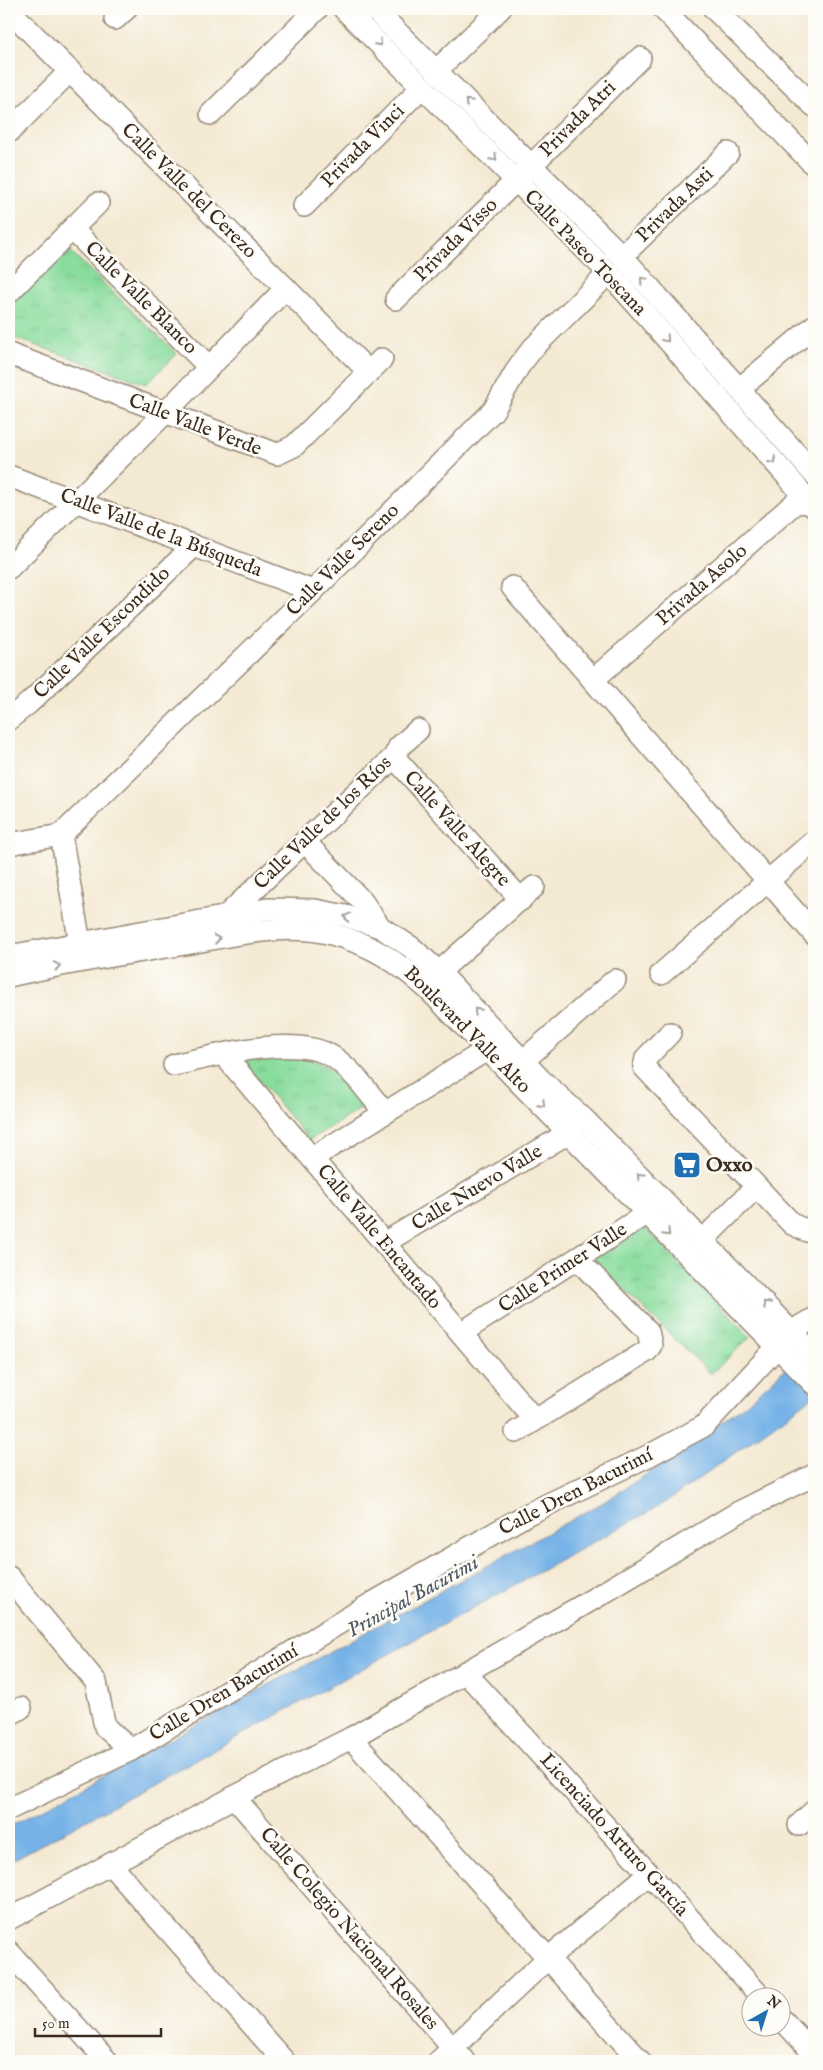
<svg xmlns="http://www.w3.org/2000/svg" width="823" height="2070" viewBox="0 0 823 2070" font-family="'IM FELL English',serif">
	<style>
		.grass { fill: url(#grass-tufts); stroke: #62835e }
		.water { fill: #76b2e7; stroke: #586e82 }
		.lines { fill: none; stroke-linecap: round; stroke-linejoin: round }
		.minor-casing { stroke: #988a78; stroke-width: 24 }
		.minor { stroke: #fff; stroke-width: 21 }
		.oneway { stroke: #a79f9a }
		.labels { text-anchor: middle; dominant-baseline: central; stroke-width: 5; stroke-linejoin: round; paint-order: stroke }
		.street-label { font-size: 20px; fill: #3b2a1e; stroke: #fdfcf7 }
		.poi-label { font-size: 20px; font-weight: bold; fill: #3b2a1e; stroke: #fdfcf7; text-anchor: start }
		.water-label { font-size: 21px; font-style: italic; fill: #505a64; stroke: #fdfcf7 }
	</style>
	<defs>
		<pattern id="grass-tufts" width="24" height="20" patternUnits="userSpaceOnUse" patternTransform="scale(1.25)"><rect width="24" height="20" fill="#88dc9d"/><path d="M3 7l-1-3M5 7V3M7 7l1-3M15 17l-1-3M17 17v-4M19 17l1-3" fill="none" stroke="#76bd87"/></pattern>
	</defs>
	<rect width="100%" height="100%" fill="#fdfcf7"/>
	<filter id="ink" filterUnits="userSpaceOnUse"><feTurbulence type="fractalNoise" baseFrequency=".02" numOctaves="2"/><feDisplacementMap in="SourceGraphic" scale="10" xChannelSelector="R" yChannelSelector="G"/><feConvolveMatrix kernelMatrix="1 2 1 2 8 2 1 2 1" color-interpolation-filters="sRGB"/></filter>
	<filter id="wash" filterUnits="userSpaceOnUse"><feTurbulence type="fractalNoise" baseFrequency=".0096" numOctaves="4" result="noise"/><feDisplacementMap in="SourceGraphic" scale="20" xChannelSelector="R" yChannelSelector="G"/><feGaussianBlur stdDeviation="1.12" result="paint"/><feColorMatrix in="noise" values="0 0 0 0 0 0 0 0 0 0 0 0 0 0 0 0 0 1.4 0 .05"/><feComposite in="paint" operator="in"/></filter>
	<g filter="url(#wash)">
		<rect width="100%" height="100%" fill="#f4e9d3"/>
		<!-- grass -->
		<g class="grass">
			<path d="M 62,243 L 177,354 L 146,384 L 9,336 L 9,296 Z"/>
			<path d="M 279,1050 C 325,1061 336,1070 367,1105 L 309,1140 L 240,1057 Z"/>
			<path d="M 644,1227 L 750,1337 L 711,1374 L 592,1259 Z"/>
		</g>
		<!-- water -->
		<path class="water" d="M 814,1342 L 814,1396 L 665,1503 L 9,1862 L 9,1827 L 604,1502 L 656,1468 L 746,1404 Z"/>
	</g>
	<g filter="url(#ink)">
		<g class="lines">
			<defs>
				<g id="minor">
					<path d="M 344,9 L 609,273 L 814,507"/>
					<path d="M 374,9 L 622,256 L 814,474"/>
					<path d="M 663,9 L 814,165"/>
					<path d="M 714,9 L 814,106"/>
					<path d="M 9,10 L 369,372"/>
					<path d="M 115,19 L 126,9"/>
					<path d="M 436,71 L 500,9"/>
					<path d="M 211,114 L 317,9"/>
					<path d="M 9,132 L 70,71"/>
					<path d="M 304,206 L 422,87"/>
					<path d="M 72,229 L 209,367"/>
					<path d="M 622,256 L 728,153"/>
					<path d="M 9,292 L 98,203"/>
					<path d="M 396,299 L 640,58"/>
					<path d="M 9,354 L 277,454 L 294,446 L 382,359"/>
					<path d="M 739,389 L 814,326"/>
					<path d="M 9,476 L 313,591"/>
					<path d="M 9,568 L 165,413 L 286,288"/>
					<path d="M 512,587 L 814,934"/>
					<path d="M 593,680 L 796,502 L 810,503 L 814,499"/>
					<path d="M 9,719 L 29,703 L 194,546"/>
					<path d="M 394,757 L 521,900"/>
					<path d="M 61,835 L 82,955"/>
					<path d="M 305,842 L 362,901 L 380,927"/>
					<path d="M 9,844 L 61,835 L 313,591 L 493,411 L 519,366 L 533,348 L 609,273"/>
					<path d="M 227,915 L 394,757 L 399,747 L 418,730"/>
					<path d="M 9,956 L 267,909 L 315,910 L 346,916 L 380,927 L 411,947 L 439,972 L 540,1079 L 585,1120 L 814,1355"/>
					<path d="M 439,972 L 534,887"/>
					<path d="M 661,974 L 814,841"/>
					<path d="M 9,976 C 63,963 118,955 173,946 C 224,938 281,921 332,934 C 373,945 398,962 429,990 L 814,1384"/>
					<path d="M 670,1033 L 646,1058 L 644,1067 L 792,1224 L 807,1231 L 814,1225"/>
					<path d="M 223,1054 L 535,1420"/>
					<path d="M 524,1060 L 615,980"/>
					<path d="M 174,1065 C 213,1056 297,1033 333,1057 C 354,1071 369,1094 385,1113"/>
					<path d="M 312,1158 L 498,1043"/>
					<path d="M 703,1240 L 756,1187"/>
					<path d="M 384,1243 L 570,1132"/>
					<path d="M 461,1333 L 659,1206"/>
					<path d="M 516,1432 L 647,1351 L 651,1345 L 648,1331 L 577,1259"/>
					<path d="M 9,1577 L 96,1682 L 105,1727 L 131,1750"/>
					<path d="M 465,1672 L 762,1998"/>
					<path d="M 9,1715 L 21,1708"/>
					<path d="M 351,1738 L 640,2061"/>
					<path d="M 234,1797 L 464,2061"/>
					<path d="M 9,1809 L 131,1750 L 369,1605 L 528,1514 L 650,1455 L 704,1426 L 792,1331 L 814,1318"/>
					<path d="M 799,1825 L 814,1811"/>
					<path d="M 111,1865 L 284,2061"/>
					<path d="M 9,1919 L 234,1797 L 351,1738 L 583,1605 L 737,1513 L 814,1475"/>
					<path d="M 9,1952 L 107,2061"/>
					<path d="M 780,2017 L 814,2054"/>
					<path d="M 439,2061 L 547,1959 L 649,1874"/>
				</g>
			</defs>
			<!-- minor casing -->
			<use href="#minor" class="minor-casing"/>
			<!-- minor -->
			<use href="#minor" class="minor"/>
		</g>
		<!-- one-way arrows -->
		<defs><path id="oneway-chevron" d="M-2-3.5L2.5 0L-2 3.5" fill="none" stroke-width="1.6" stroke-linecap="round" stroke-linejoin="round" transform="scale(1.25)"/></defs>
		<g class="oneway">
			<use href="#oneway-chevron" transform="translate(379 43) rotate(45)"/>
			<use href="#oneway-chevron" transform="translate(468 102) rotate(-135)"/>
			<use href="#oneway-chevron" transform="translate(494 158) rotate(45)"/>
			<use href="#oneway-chevron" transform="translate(643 280) rotate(-131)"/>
			<use href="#oneway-chevron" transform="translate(666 339) rotate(49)"/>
			<use href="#oneway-chevron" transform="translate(773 461) rotate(49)"/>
			<use href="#oneway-chevron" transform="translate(347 917) rotate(-165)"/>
			<use href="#oneway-chevron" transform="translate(217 939) rotate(-9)"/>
			<use href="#oneway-chevron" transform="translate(57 966) rotate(-11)"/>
			<use href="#oneway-chevron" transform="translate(477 1011) rotate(-135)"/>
			<use href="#oneway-chevron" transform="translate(542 1104) rotate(45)"/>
			<use href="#oneway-chevron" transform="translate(640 1176) rotate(-135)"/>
			<use href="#oneway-chevron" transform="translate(667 1233) rotate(46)"/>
			<use href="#oneway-chevron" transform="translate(766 1304) rotate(-134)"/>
		</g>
	</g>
	<!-- icons -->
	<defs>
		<symbol id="supermarket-square" viewBox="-11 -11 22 22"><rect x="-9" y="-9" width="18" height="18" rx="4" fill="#1f6fb2" stroke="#fdfcf7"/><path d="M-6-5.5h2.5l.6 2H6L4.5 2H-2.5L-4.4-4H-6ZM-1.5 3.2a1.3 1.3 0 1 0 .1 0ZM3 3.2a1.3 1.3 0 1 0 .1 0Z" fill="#fff"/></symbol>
	</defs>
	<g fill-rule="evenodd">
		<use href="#supermarket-square" x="671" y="1149" width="32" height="32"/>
	</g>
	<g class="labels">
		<!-- street labels -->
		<g class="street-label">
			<text transform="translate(578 119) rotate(-45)">Privada Atri</text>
			<text transform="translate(363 146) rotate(-45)">Privada Vinci</text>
			<text transform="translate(189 191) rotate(45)">Calle Valle del Cerezo</text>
			<text transform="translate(675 205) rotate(-44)">Privada Asti</text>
			<text transform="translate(456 240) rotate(-45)">Privada Visso</text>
			<text transform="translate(585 253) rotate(46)">Calle Paseo Toscana</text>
			<text transform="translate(141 298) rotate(45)">Calle Valle Blanco</text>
			<text transform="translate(195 425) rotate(21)">Calle Valle Verde</text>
			<text transform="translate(161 533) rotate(21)">Calle Valle de la Búsqueda</text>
			<text transform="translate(343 560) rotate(-45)">Calle Valle Sereno</text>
			<text transform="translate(702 585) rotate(-41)">Privada Asolo</text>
			<text transform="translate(102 633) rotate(-44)">Calle Valle Escondido</text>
			<text transform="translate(323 823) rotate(-44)">Calle Valle de los Ríos</text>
			<text transform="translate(457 829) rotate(48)">Calle Valle Alegre</text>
			<text transform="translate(467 1030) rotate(45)">Boulevard Valle Alto</text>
			<text transform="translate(477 1188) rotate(-31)">Calle Nuevo Valle</text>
			<text transform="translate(379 1237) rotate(50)">Calle Valle Encantado</text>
			<text transform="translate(563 1268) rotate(-33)">Calle Primer Valle</text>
			<text transform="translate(576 1492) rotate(-27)">Calle Dren Bacurimí</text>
			<text transform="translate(224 1693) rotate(-31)">Calle Dren Bacurimí</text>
			<text transform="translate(614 1835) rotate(48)">Licenciado Arturo García</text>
			<text transform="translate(349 1929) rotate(49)">Calle Colegio Nacional Rosales</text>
		</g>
		<!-- poi labels -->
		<g class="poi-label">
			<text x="706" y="1165">Oxxo</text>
		</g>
		<!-- water labels -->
		<g class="water-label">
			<text transform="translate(413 1597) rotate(-29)">Principal Bacurimi</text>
		</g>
	</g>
	<!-- margin -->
	<rect width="823" height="2070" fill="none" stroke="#fdfcf7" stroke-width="30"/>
	<!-- north arrow -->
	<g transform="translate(766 2012) rotate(39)"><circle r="24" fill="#fdfcf7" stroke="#afa8a0"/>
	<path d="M0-4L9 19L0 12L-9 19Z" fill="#1f6fb2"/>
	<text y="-8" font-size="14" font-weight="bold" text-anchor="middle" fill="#3b2a1e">N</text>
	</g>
	<!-- scale -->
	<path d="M35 2028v8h126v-8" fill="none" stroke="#3b2a1e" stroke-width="2.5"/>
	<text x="42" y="2028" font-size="15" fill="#3b2a1e" stroke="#fdfcf7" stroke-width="4" paint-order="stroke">50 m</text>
</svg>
